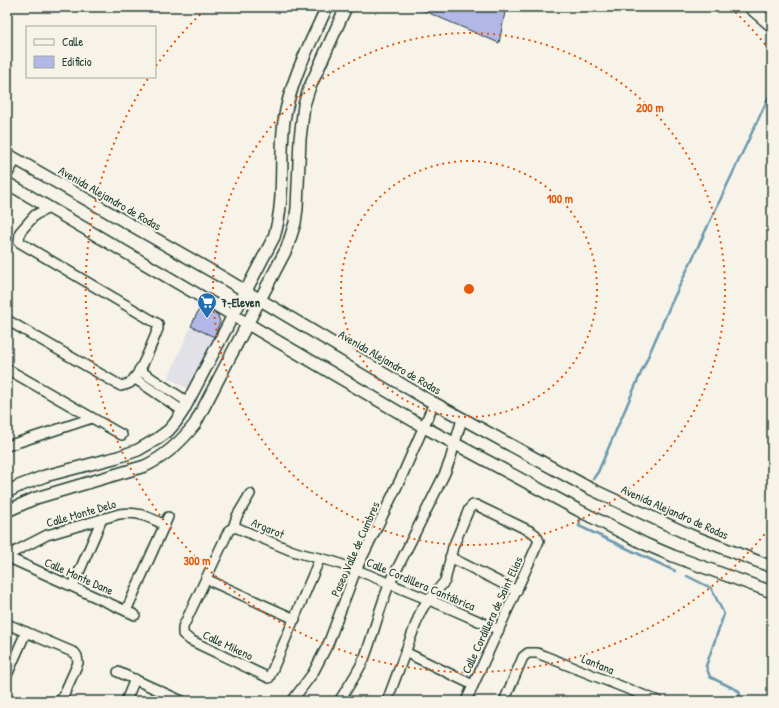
<svg xmlns="http://www.w3.org/2000/svg" width="779" height="708" viewBox="0 0 779 708" font-family="'Patrick Hand',sans-serif">
	<style>
		.built { fill: #e2e1e8 }
		.lines { fill: none; stroke-linecap: round; stroke-linejoin: round }
		.stream { stroke: #6b98ad; stroke-width: 2.5 }
		.building { fill: #b2b7e8; stroke: #1f3d34 }
		.minor-casing { stroke: #1f3d34; stroke-width: 12 }
		.tertiary-casing { stroke: #1f3d34; stroke-width: 14 }
		.secondary-casing { stroke: #1f3d34; stroke-width: 16 }
		.minor { stroke: #f7f3e8; stroke-width: 9 }
		.tertiary { stroke: #f7f3e8; stroke-width: 11 }
		.secondary { stroke: #f7f3e8; stroke-width: 13 }
		.ring { fill: none; stroke: #e8590c; stroke-width: 2; stroke-dasharray: 2 4 }
		.labels { text-anchor: middle; dominant-baseline: central; stroke-width: 4; stroke-linejoin: round; paint-order: stroke }
		.street-label { font-size: 12px; fill: #1f3d34; stroke: #f7f3e8 }
		.poi-label { font-size: 12px; font-weight: bold; fill: #1f3d34; stroke: #f7f3e8; text-anchor: start }
		.centre { fill: #e8590c; stroke: #f7f3e8; stroke-width: 2 }
		.ring-label { font-size: 12px; text-anchor: middle; font-weight: bold; fill: #e8590c; stroke: #f7f3e8; stroke-width: 4; stroke-linejoin: round; paint-order: stroke }
	</style>
	<rect width="100%" height="100%" fill="#f7f3e8"/>
	<filter id="ink" filterUnits="userSpaceOnUse"><feTurbulence type="fractalNoise" baseFrequency=".025" numOctaves="2"/><feDisplacementMap in="SourceGraphic" scale="8" xChannelSelector="R" yChannelSelector="G"/><feConvolveMatrix kernelMatrix="1 2 1 2 8 2 1 2 1" color-interpolation-filters="sRGB"/></filter>
	<g filter="url(#ink)">
		<!-- built -->
		<path class="built" d="M 191,326 L 214,338 L 188,389 L 168,378 Z"/>
		<g class="lines">
			<!-- stream -->
			<g class="stream">
				<path d="M 593,479 L 598,472 L 670,306 L 772,90"/>
				<path d="M 581,516 L 579,526 L 675,571"/>
				<path d="M 687,576 L 711,588 L 724,614 L 706,666 L 710,677 L 739,691 L 741,701"/>
			</g>
		</g>
		<!-- building -->
		<g class="building">
			<path d="M 415,7 L 506,7 L 499,43 Z"/>
			<path d="M 201,305 L 218,315 L 220,322 L 214,337 L 191,326 Z"/>
		</g>
		<g class="lines">
			<defs>
				<g id="minor">
					<path d="M 7,320 L 121,386 C 124,385 127,385 130,383 C 141,374 152,343 158,329 L 158,324 L 19,242 L 20,232 L 35,215 L 49,208"/>
					<path d="M 7,369 L 122,435"/>
					<path d="M 139,370 L 188,402"/>
					<path d="M 134,378 L 183,411"/>
					<path d="M 7,446 L 92,418"/>
					<path d="M 233,528 L 237,516 L 250,494"/>
					<path d="M 7,557 L 12,553 L 47,535 L 119,514 C 139,511 148,517 165,525"/>
					<path d="M 7,557 L 135,615"/>
					<path d="M 450,557 L 517,591"/>
					<path d="M 320,558 L 269,678 L 190,640 L 183,634 L 183,627 L 229,530 L 235,527 L 290,550 C 306,556 324,558 340,564 C 360,571 380,579 400,588 C 433,601 466,615 499,630"/>
					<path d="M 206,579 L 295,619"/>
					<path d="M 73,586 L 102,519"/>
					<path d="M 126,611 L 168,517"/>
					<path d="M 7,624 L 75,653 L 77,656 L 78,663 L 61,701"/>
					<path d="M 405,652 L 473,685"/>
					<path d="M 118,672 L 182,701"/>
					<path d="M 7,675 L 26,632"/>
					<path d="M 126,701 L 135,679"/>
					<path d="M 292,701 L 313,673 L 328,644 L 356,570 L 402,476 L 434,403"/>
					<path d="M 339,701 C 348,687 357,674 364,659 C 374,634 379,608 390,583 L 445,473 L 450,460 L 462,419"/>
					<path d="M 387,701 L 420,613 L 424,606 L 445,581 L 453,547 L 469,509 L 473,505 L 476,505 L 532,532 L 536,535 L 539,541 L 466,701"/>
					<path d="M 506,701 L 505,699 L 523,657 L 528,653 L 537,653 L 658,701"/>
				</g>
				<g id="tertiary">
					<path d="M 7,154 L 222,277 L 423,397 L 589,488 L 690,535 L 772,567"/>
					<path d="M 7,173 L 15,159"/>
					<path d="M 7,183 L 424,427 L 578,510 L 645,544 L 673,556 L 772,592"/>
					<path d="M 7,492 L 19,486 L 45,476 L 118,457 L 138,450 L 157,439 L 168,431 L 175,423 L 183,411 L 274,237 C 286,199 279,159 284,121 C 290,81 310,44 327,7"/>
					<path d="M 7,511 L 36,498 L 145,466 C 166,456 181,442 195,424 L 287,248 L 295,223 L 297,208 L 300,139 L 304,105 L 309,89 L 346,7"/>
				</g>
				<path id="secondary" d="M 751,7 L 772,25"/>
			</defs>
			<!-- minor casing -->
			<use href="#minor" class="minor-casing"/>
			<!-- tertiary casing -->
			<use href="#tertiary" class="tertiary-casing"/>
			<!-- secondary casing -->
			<use href="#secondary" class="secondary-casing"/>
			<!-- minor -->
			<use href="#minor" class="minor"/>
			<!-- tertiary -->
			<use href="#tertiary" class="tertiary"/>
			<!-- secondary -->
			<use href="#secondary" class="secondary"/>
		</g>
	</g>
	<!-- distance rings -->
	<g class="ring">
		<circle cx="469" cy="289" r="128"/>
		<circle cx="469" cy="289" r="256"/>
		<path d="M772 525A384 384 0 0 1 149 77M156 66A384 384 0 0 1 207 8M731 8A384 384 0 0 1 772 53"/>
	</g>
	<!-- icons -->
	<defs>
		<symbol id="supermarket-pin" viewBox="-11 -11 22 30"><path d="M0 17L-7.5 6A9.5 9.5 0 1 1 7.5 6Z" fill="#1f6fb2" stroke="#f7f3e8"/><path d="M-6-5.5h2.5l.6 2H6L4.5 2H-2.5L-4.4-4H-6ZM-1.5 3.2a1.3 1.3 0 1 0 .1 0ZM3 3.2a1.3 1.3 0 1 0 .1 0Z" fill="#fff"/></symbol>
	</defs>
	<g fill-rule="evenodd">
		<use href="#supermarket-pin" x="196" y="291" width="22" height="30"/>
	</g>
	<g class="labels">
		<!-- street labels -->
		<g class="street-label">
			<text transform="translate(110 198) rotate(30)">Avenida Alejandro de Rodas</text>
			<text transform="translate(390 362) rotate(30)">Avenida Alejandro de Rodas</text>
			<text transform="translate(675 512) rotate(24)">Avenida Alejandro de Rodas</text>
			<text transform="translate(81 513) rotate(-16)">Calle Monte Delo</text>
			<text transform="translate(268 528) rotate(23)">Argarot</text>
			<text transform="translate(355 549) rotate(-66)">Paseo Valle de Cumbres</text>
			<text transform="translate(79 576) rotate(24)">Calle Monte Dane</text>
			<text transform="translate(421 584) rotate(23)">Calle Cordillera Cantábrica</text>
			<text transform="translate(492 615) rotate(-65)">Calle Cordillera de Saint Elias</text>
			<text transform="translate(228 645) rotate(25)">Calle Mikeno</text>
			<text transform="translate(598 664) rotate(22)">Lantana</text>
		</g>
		<!-- poi labels -->
		<g class="poi-label">
			<text x="221" y="302">7-Eleven</text>
		</g>
	</g>
	<circle cx="469" cy="289" r="6" class="centre"/>
	<g class="ring-label">
		<text x="650" y="112">200 m</text>
		<text x="560" y="203">100 m</text>
		<text x="197" y="565">300 m</text>
	</g>
	<!-- margin -->
	<rect width="779" height="708" fill="none" stroke="#f7f3e8" stroke-width="24"/>
	<rect x="12" y="12" width="755" height="684" fill="none" stroke="#1f3d34" stroke-width="1.5" filter="url(#ink)"/>
	<!-- legend -->
	<rect x="26" y="26" width="130" height="52" fill="#f7f3e8" stroke="#a1aaa0"/>
	<rect x="34" y="39" width="20" height="6" fill="#f7f3e8" stroke="#a1aaa0"/>
	<text x="62" y="46" font-size="12" fill="#1f3d34">Calle</text>
	<rect x="34" y="56" width="20" height="12" fill="#b2b7e8" stroke="#a1aaa0"/>
	<text x="62" y="66" font-size="12" fill="#1f3d34">Edificio</text>
</svg>
